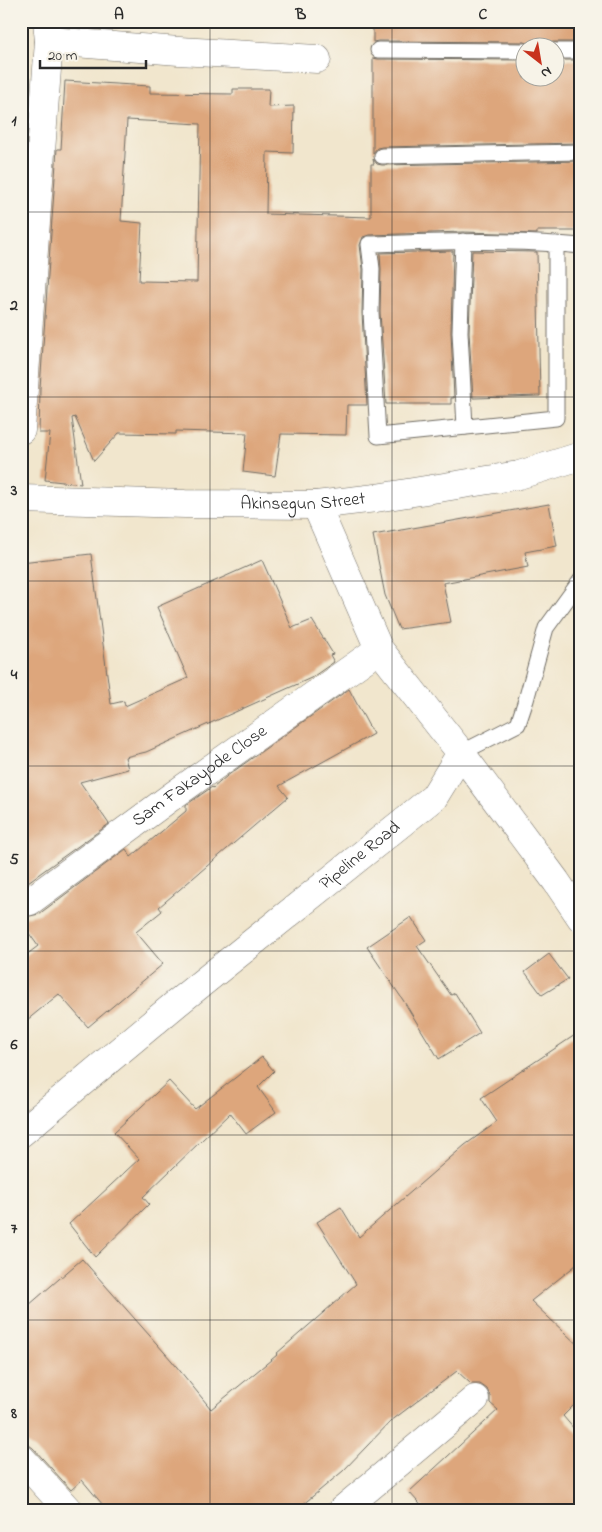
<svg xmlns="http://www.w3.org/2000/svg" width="602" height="1532" viewBox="0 0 602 1532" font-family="'Indie Flower',sans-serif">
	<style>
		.building { fill: #dda67b; fill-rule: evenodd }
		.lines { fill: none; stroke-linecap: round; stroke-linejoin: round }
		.service-casing { stroke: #706c64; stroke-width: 17 }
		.minor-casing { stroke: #706c64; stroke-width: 29 }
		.service { stroke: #fff; stroke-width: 15 }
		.minor { stroke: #fff; stroke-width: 28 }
		.grid { fill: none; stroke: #2b2b2b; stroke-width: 1; stroke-opacity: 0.55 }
		.labels { text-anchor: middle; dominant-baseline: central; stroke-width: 4; stroke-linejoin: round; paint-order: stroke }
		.street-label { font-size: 18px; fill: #2b2b2b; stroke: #f7f3e8 }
		.neatline { fill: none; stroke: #2b2b2b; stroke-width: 2 }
		.grid-label { font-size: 16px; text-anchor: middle; font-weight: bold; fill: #2b2b2b }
	</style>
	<rect width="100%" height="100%" fill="#f7f3e8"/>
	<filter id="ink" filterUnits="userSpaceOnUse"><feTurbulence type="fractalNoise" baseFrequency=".02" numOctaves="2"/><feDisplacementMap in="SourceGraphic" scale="10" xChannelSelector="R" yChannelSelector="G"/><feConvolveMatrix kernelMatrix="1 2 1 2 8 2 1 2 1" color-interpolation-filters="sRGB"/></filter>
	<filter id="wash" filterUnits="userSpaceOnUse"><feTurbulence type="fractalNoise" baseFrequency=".0096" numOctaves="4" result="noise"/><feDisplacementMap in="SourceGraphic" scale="20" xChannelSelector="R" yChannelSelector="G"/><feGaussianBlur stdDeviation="1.12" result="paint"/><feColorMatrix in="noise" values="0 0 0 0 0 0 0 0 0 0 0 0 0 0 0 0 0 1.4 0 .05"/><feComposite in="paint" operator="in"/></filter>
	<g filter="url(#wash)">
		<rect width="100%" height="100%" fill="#f1e6cd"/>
		<g id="blocks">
			<!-- building -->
			<g class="building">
				<path d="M 373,21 L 581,21 L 581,42 L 554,42 L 549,43 L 546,48 L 533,48 L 529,43 L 524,42 L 378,41 L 373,42 Z"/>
				<path d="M 373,58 L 378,59 L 524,60 L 524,78 L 554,78 L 554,60 L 581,60 L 581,143 L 382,147 L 377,148 L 373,153 Z"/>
				<path d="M 65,81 L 150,86 L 150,93 L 233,94 L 233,89 L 269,89 L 268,107 L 294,106 L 293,153 L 267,152 L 266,214 L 371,217 L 371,164 L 374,164 L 373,159 L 377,164 L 382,165 L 581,161 L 581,231 L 537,231 L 537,234 L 463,232 L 369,235 L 363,237 L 360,245 L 363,269 L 362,313 L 367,405 L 347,405 L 346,435 L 281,434 L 275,476 L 243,472 L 247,433 L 176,431 L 176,434 L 119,433 L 94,461 L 75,417 L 72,418 L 81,484 L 45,480 L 50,433 L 39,433 L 40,388 L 57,149 L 61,149 ZM 127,120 L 200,124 L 197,282 L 139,281 L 142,223 L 121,221 Z"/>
				<path d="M 453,251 L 451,332 L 454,398 L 451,398 L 451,404 L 386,404 L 380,312 L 381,269 L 380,253 Z"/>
				<path d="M 472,251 L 537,252 L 540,396 L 473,398 L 469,332 Z"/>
				<path d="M 549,504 L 557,546 L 525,552 L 528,567 L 443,583 L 451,622 L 399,629 L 385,595 L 373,535 Z"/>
				<path d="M 91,554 L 111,704 L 124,701 L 125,706 L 188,678 L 157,607 L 262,560 L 292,628 L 312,620 L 333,654 L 330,655 L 334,662 L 311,678 L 146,752 L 125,757 L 128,769 L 80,782 L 109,824 L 21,887 L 21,562 Z"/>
				<path d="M 349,689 L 373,734 L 279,786 L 288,797 L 159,907 L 162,911 L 136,932 L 163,964 L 88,1027 L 59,994 L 21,1025 L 21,959 L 38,946 L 21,922 L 21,918 L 39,914 L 126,849 L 131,857 L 186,811 L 186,805 L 212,787 L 213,788 L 227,776 Z"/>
				<path d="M 411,917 L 426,940 L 417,946 L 451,995 L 455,993 L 480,1033 L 439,1059 L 403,1000 L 367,947 Z"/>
				<path d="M 549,954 L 568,979 L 542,995 L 525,972 Z"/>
				<path d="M 581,1031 L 581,1261 L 531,1301 L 581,1348 L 581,1398 L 563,1416 L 581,1437 L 581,1511 L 426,1511 L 409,1492 L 498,1410 L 490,1403 L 490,1396 L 487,1389 L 480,1384 L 471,1384 L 457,1371 L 391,1421 L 343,1471 L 295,1511 L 108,1511 L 82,1480 L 71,1490 L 33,1448 L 26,1443 L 21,1443 L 21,1312 L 82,1259 L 172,1361 L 211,1409 L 277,1355 L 276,1354 L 356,1284 L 317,1222 L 341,1207 L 359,1237 L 465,1145 L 497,1122 L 481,1098 Z"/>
				<path d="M 262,1057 L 274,1071 L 258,1087 L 276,1112 L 246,1134 L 230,1113 L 143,1197 L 149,1204 L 95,1257 L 69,1224 L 139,1159 L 114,1132 L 169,1081 L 195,1109 Z"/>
			</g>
		</g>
	</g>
	<g filter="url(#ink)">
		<use href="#blocks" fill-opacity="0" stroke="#706c64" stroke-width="1"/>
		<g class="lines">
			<defs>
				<g id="service">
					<path d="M 378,50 L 524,51"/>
					<path d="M 554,51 L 581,51"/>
					<path d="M 382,156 L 581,152"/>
					<path d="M 463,241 L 460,332 L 465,427"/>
					<path d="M 556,244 L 556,418 L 378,436 L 371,312 L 372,269 L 369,244 C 440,242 511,239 581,246"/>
					<path d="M 461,753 L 518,724 L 526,700 L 546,628 L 581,580"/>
				</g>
				<g id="minor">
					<path d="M 49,41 L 179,51 L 317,59"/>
					<path d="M 21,430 L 49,41 L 47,21"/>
					<path id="s1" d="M 21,499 L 185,504 L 316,505 L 376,498 L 519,475 L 581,456"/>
					<path d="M 461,753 L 556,881 L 581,918"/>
					<path id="s2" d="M 21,903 L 30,901 L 171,797 L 379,649"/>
					<path id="s3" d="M 21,1133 L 177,1003 L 434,797 L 461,753 L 379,649 L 316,505"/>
					<path d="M 21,1458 L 69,1511"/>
					<path d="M 341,1511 L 475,1399"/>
				</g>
			</defs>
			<!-- service casing -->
			<use href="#service" class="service-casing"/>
			<!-- minor casing -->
			<use href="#minor" class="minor-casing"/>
			<!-- service -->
			<use href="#service" class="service"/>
			<!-- minor -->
			<use href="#minor" class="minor"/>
		</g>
	</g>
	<!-- grid -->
	<path class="grid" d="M 210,21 L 210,1511M 392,21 L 392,1511M 21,212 L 581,212M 21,397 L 581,397M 21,581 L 581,581M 21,766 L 581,766M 21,951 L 581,951M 21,1135 L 581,1135M 21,1320 L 581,1320"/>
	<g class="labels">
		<!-- street labels -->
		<g class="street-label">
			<text stroke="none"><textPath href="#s1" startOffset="282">Akinsegun Street</textPath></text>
			<text stroke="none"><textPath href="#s2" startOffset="220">Sam Fakayode Close</textPath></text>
			<text stroke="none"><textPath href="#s3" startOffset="438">Pipeline Road</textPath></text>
		</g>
	</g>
	<!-- margin -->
	<rect width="602" height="1532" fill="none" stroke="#f7f3e8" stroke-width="55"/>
	<!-- north arrow -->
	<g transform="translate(540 62) rotate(149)"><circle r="24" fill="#f7f3e8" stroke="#a5a39c"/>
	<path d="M0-4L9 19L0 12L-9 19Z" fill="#c8321e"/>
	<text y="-8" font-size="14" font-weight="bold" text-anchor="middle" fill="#2b2b2b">N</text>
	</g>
	<!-- scale -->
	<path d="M40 60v8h106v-8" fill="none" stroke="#2b2b2b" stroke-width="2.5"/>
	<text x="48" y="60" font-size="15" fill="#2b2b2b" stroke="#f7f3e8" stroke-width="4" paint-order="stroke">20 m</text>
	<rect x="28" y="28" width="546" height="1476" class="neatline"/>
	<g class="grid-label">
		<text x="119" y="19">A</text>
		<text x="301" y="19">B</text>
		<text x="483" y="19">C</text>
		<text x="14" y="125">1</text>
		<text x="14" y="310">2</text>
		<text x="14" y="495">3</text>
		<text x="14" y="679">4</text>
		<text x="14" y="864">5</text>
		<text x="14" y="1049">6</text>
		<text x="14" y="1233">7</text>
		<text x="14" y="1418">8</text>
	</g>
</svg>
